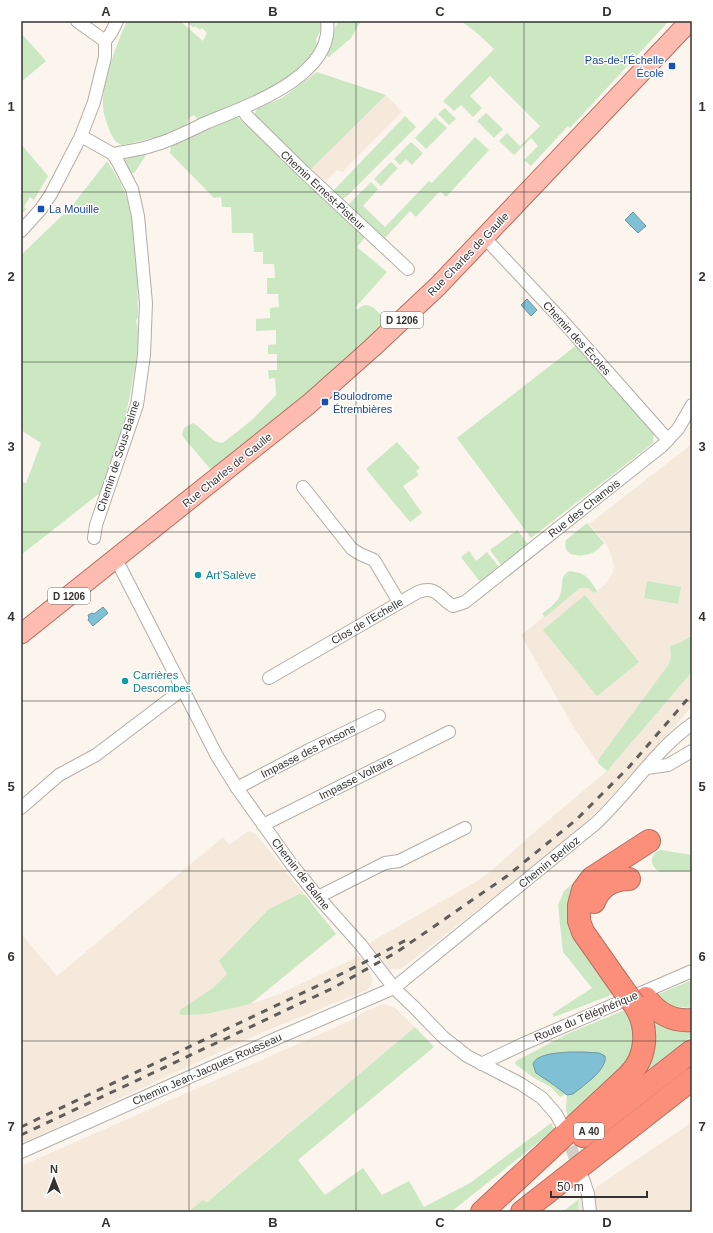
<svg xmlns="http://www.w3.org/2000/svg" width="713" height="1233" viewBox="0 0 713 1233" font-family="Arial,sans-serif">
	<style>
		.built { fill: #f5e9dc }
		.green { fill: #cbe8c3 }
		.water { fill: #80c0d5; stroke: #6a96a4 }
		.lines { fill: none; stroke-linecap: round; stroke-linejoin: round }
		.minor-tunnel { stroke: #d3cec8; stroke-width: 12; stroke-dasharray: 12 6; stroke-linecap: butt }
		.minor-casing { stroke: #b3ada6; stroke-width: 14 }
		.primary-casing { stroke: #b66f60; stroke-width: 21 }
		.motorway-casing { stroke: #b66f60; stroke-width: 24 }
		.minor { stroke: #fff; stroke-width: 12 }
		.primary { stroke: #fdbcaf; stroke-width: 19 }
		.motorway { stroke: #fb8f7a; stroke-width: 22 }
		.rail { stroke: #605d59; stroke-width: 3; stroke-dasharray: 7 7; stroke-linecap: butt }
		.motorway-bridge-casing { stroke: #b66f60; stroke-width: 24; stroke-linecap: butt }
		.motorway-bridge { stroke: #fb8f7a; stroke-width: 22 }
		.grid { fill: none; stroke: #353330; stroke-width: 1; stroke-opacity: 0.55 }
		.transit-dot { fill: #1a4fb4; stroke: #fff; stroke-width: 1.5 }
		.culture-dot { fill: #0f9aa8; stroke: #fff; stroke-width: 1.5 }
		.labels { text-anchor: middle; dominant-baseline: central; stroke-width: 3; stroke-linejoin: round; paint-order: stroke }
		.shield { fill: #fff; stroke: #72706e; stroke-width: 1 }
		.shield-label { font-size: 10px; font-weight: bold; fill: #353330 }
		.transit-label { font-size: 11px; fill: #164399; stroke: #fff; text-anchor: start }
		.street-label { font-size: 11px; fill: #353330; stroke: #fff }
		.culture-label { font-size: 11px; fill: #0d838f; stroke: #fff; text-anchor: start }
		.neatline { fill: none; stroke: #353330; stroke-width: 1.5 }
		.grid-label { font-size: 13px; text-anchor: middle; font-weight: bold; fill: #353330 }
	</style>
	<rect width="100%" height="100%" fill="#fbf5ee"/>
	<!-- built -->
	<g class="built">
		<path d="M 386,95 L 402,112 L 342,172 L 337,170 L 323,184 L 308,172 Z"/>
		<path d="M 692,444 L 692,634 L 681,642 L 670,646 L 671,657 L 669,664 L 600,757 L 598,763 L 571,723 L 521,635 L 580,588 L 588,588 L 594,593 L 607,583 L 613,572 L 614,566 L 612,557 L 607,545 L 589,524 Z"/>
		<path d="M 692,672 L 692,706 L 657,747 L 604,805 L 557,848 L 401,969 L 388,969 L 369,943 L 479,880 L 491,871 L 538,829 L 607,771 Z"/>
		<path d="M 248,831 L 255,833 L 336,934 L 251,1004 L 282,993 L 359,956 L 371,975 L 372,979 L 371,985 L 367,990 L 263,1032 L 21,1144 L 21,934 L 57,976 L 223,837 L 229,845 Z"/>
		<path d="M 383,1004 L 394,1007 L 415,1027 L 206,1202 L 203,1200 L 188,1212 L 21,1212 L 21,1166 L 352,1020 L 364,1012 Z"/>
		<path d="M 692,1122 L 692,1212 L 578,1212 L 579,1199 Z"/>
	</g>
	<!-- green -->
	<g class="green">
		<path d="M 127,21 L 180,21 L 203,41 L 207,33 L 202,28 L 200,30 L 195,26 L 194,28 L 186,21 L 323,21 L 322,27 L 316,40 L 317,45 L 310,58 L 291,79 L 262,94 L 198,120 L 194,115 L 189,118 L 186,125 L 159,137 L 122,145 C 114,142 112,136 109,129 C 106,121 103,113 103,104 C 103,80 117,43 127,21 Z"/>
		<path d="M 338,21 L 361,21 L 351,38 L 329,57 L 325,55 Z"/>
		<path d="M 461,21 L 669,21 L 570,128 L 568,126 L 531,166 L 524,160 L 538,146 L 531,138 L 514,155 L 499,141 L 507,133 L 520,146 L 540,126 L 490,76 L 470,96 L 482,108 L 473,117 L 461,105 L 454,111 L 443,101 L 494,49 L 477,33 Z"/>
		<path d="M 21,33 L 46,61 L 21,82 Z"/>
		<path d="M 317,72 L 386,95 L 308,172 L 254,116 L 257,108 L 282,98 Z"/>
		<path d="M 445,108 L 456,119 L 449,125 L 438,114 Z"/>
		<path d="M 486,113 L 503,129 L 494,138 L 477,121 Z"/>
		<path d="M 405,116 L 416,127 L 347,196 L 342,199 L 336,198 L 332,192 Z"/>
		<path d="M 237,117 L 265,141 L 284,162 L 366,236 L 357,247 L 387,272 L 355,308 L 357,310 C 369,297 379,314 388,322 L 286,412 L 212,471 L 184,438 L 182,434 L 184,428 L 193,423 C 203,428 214,446 224,442 L 252,420 L 276,395 L 275,378 L 269,379 L 268,370 L 277,370 L 277,354 L 268,354 L 268,345 L 276,344 L 276,330 L 256,331 L 256,319 L 270,318 L 270,308 L 279,307 L 278,294 L 267,294 L 267,278 L 275,278 L 274,264 L 263,264 L 263,252 L 254,252 L 253,233 L 232,233 L 231,207 L 222,207 L 221,197 L 214,198 L 170,153 L 171,146 L 180,141 Z"/>
		<path d="M 435,117 L 447,128 L 426,149 L 415,138 Z"/>
		<path d="M 475,137 L 489,150 L 446,197 L 440,191 L 416,217 L 410,211 L 385,238 L 348,205 L 371,182 L 378,189 L 363,206 L 385,227 L 429,181 L 432,183 Z"/>
		<path d="M 411,142 L 423,153 L 412,165 L 406,159 L 400,165 L 394,159 Z"/>
		<path d="M 21,144 L 48,176 L 34,200 L 30,197 L 24,207 L 26,209 L 21,215 Z"/>
		<path d="M 145,152 L 146,155 L 135,172 L 132,174 C 126,170 124,164 125,157 Z"/>
		<path d="M 107,161 C 113,171 121,182 125,193 C 139,232 137,276 138,318 L 136,321 C 142,341 135,364 132,384 C 125,421 118,460 100,493 L 21,555 L 21,482 L 26,483 L 41,443 L 21,430 L 21,255 L 72,206 Z"/>
		<path d="M 391,162 L 398,168 L 381,186 L 374,179 Z"/>
		<path d="M 578,344 L 654,433 L 653,443 L 531,538 L 457,438 Z"/>
		<path d="M 397,442 L 420,468 L 416,471 L 419,475 L 403,486 L 422,513 L 410,522 L 366,469 Z"/>
		<path d="M 587,523 L 604,543 C 601,546 597,551 592,553 C 581,557 562,558 566,540 Z"/>
		<path d="M 517,530 L 528,544 L 501,565 L 490,550 Z"/>
		<path d="M 469,551 L 476,561 L 487,552 L 499,567 L 480,582 L 461,557 Z"/>
		<path d="M 570,571 C 586,573 589,578 597,591 L 594,593 L 588,588 L 580,588 L 545,617 L 542,614 C 548,609 557,603 560,595 C 564,586 559,575 570,571 Z"/>
		<path d="M 647,581 L 681,587 L 678,604 L 644,598 Z"/>
		<path d="M 585,595 L 639,662 L 597,696 L 543,630 Z"/>
		<path d="M 692,635 L 692,672 L 607,771 L 598,763 L 600,757 L 669,664 L 671,657 L 670,646 L 681,642 Z"/>
		<path d="M 661,850 L 692,855 L 692,872 L 660,872 C 649,866 649,854 661,850 Z"/>
		<path d="M 585,873 L 575,886 L 614,994 L 554,1017 L 552,1014 L 592,988 L 563,952 L 558,905 L 564,891 Z"/>
		<path d="M 299,894 L 305,895 L 336,934 L 250,1004 L 206,1014 L 180,1015 L 180,1010 L 213,988 L 227,974 L 219,961 L 269,909 Z"/>
		<path d="M 692,980 L 692,1008 L 669,1006 L 654,996 Z"/>
		<path d="M 627,1009 L 633,1022 L 633,1044 L 630,1056 L 623,1066 L 568,1118 L 566,1110 L 567,1095 L 573,1094 L 603,1067 L 535,1061 L 534,1068 L 566,1094 L 560,1097 L 551,1087 L 534,1078 L 515,1064 L 516,1061 L 567,1034 Z"/>
		<path d="M 646,1012 L 692,1028 L 692,1036 L 619,1093 Z"/>
		<path d="M 415,1027 L 434,1047 L 298,1160 L 325,1195 L 363,1168 L 382,1195 L 409,1181 L 424,1207 L 470,1183 L 551,1123 L 555,1131 L 551,1132 L 451,1212 L 188,1212 L 203,1200 L 207,1202 Z"/>
		<path d="M 579,1199 L 578,1212 L 562,1212 Z"/>
	</g>
	<!-- water -->
	<g class="water">
		<path d="M 633,212 L 646,226 L 638,233 L 625,220 Z"/>
		<path d="M 527,299 L 537,310 L 531,316 L 521,305 Z"/>
		<path d="M 103,607 L 108,613 L 93,626 L 88,620 L 89,618 L 88,615 L 92,613 L 94,614 Z"/>
		<path d="M 570,1052 L 583,1052 L 599,1053 L 605,1056 C 608,1069 583,1086 573,1094 L 567,1095 L 554,1085 L 536,1073 L 533,1064 C 537,1053 560,1053 570,1052 Z"/>
	</g>
	<g class="lines">
		<!-- minor-tunnel -->
		<path class="minor-tunnel" d="M 564,1130 L 580,1171"/>
		<defs>
			<g id="minor">
				<path d="M 77,21 L 105,41"/>
				<path d="M 243,108 L 246,115 L 305,173 L 408,269"/>
				<path d="M 81,136 L 113,154 L 118,162 L 132,189 L 138,216 L 146,303 L 144,355 L 137,405 L 96,525 L 94,538"/>
				<path d="M 113,154 C 126,151 141,150 154,145 C 173,140 190,130 208,122 C 247,106 335,76 327,21"/>
				<path d="M 21,231 L 41,209 L 51,194 L 81,136 L 94,102 L 105,57 L 105,41 L 111,33 L 117,21"/>
				<path d="M 484,237 L 560,318 L 668,440"/>
				<path d="M 303,487 L 352,549 L 360,554 L 374,560 L 399,602"/>
				<path d="M 116,559 L 217,756 L 237,788 L 292,865 L 318,897 L 361,945 L 394,988 L 414,1007 L 443,1037 L 467,1056 L 521,1084 L 542,1098 L 556,1114 L 562,1125"/>
				<path d="M 269,678 L 418,592 C 437,585 439,598 453,606 L 465,602 L 662,446 L 678,429 L 692,405"/>
				<path d="M 647,768 L 668,765 L 692,751"/>
				<path d="M 237,788 L 309,750 L 379,716"/>
				<path d="M 21,808 L 59,775 L 96,755 L 183,689"/>
				<path d="M 263,825 L 449,732"/>
				<path d="M 318,897 L 385,863 L 399,861 L 465,828"/>
				<path d="M 481,1064 L 523,1044 L 692,971"/>
				<path d="M 21,1152 L 275,1039 L 394,988 L 595,824 C 629,793 654,751 692,724"/>
				<path d="M 583,1179 L 588,1194 L 590,1212"/>
			</g>
			<path id="primary" d="M 21,634 L 309,404 L 372,348 L 438,286 L 690,21"/>
			<g id="motorway">
				<path d="M 594,902 C 600,886 613,879 629,879"/>
				<path d="M 623,989 L 583,932 L 579,921 L 579,905 L 583,890 L 592,878 L 649,841"/>
				<path d="M 646,998 C 657,1013 673,1022 692,1020"/>
				<path d="M 583,1136 L 692,1051"/>
				<path d="M 482,1212 L 628,1076 C 648,1057 649,1026 634,1004"/>
				<path d="M 522,1212 L 692,1079"/>
			</g>
		</defs>
		<!-- minor casing -->
		<use href="#minor" class="minor-casing"/>
		<!-- primary casing -->
		<use href="#primary" class="primary-casing"/>
		<!-- motorway casing -->
		<use href="#motorway" class="motorway-casing"/>
		<!-- minor -->
		<use href="#minor" class="minor"/>
		<!-- primary -->
		<use href="#primary" class="primary"/>
		<!-- motorway -->
		<use href="#motorway" class="motorway"/>
		<!-- rail -->
		<g class="rail">
			<path d="M 21,1127 L 317,986 L 371,959 L 408,939"/>
			<path d="M 21,1135 L 333,988 L 397,952 L 507,876 L 576,820 L 629,767 L 692,694"/>
		</g>
		<defs>
			<path id="motorway-bridge" d="M 623,989 L 634,1004"/>
		</defs>
		<!-- motorway-bridge casing -->
		<use href="#motorway-bridge" class="motorway-bridge-casing"/>
		<!-- motorway-bridge -->
		<use href="#motorway-bridge" class="motorway-bridge"/>
	</g>
	<!-- grid -->
	<path class="grid" d="M 189,21 L 189,1212M 356,21 L 356,1212M 524,21 L 524,1212M 21,192 L 692,192M 21,362 L 692,362M 21,532 L 692,532M 21,701 L 692,701M 21,871 L 692,871M 21,1041 L 692,1041"/>
	<!-- markers -->
	<g class="transit-dot">
		<rect x="668" y="62" width="8" height="8" rx="2"/>
		<rect x="37" y="205" width="8" height="8" rx="2"/>
		<rect x="321" y="398" width="8" height="8" rx="2"/>
	</g>
	<g class="culture-dot">
		<circle cx="198" cy="575" r="4"/>
		<circle cx="125" cy="681" r="4"/>
	</g>
	<g class="labels">
		<!-- shield labels -->
		<g class="shield">
			<rect x="381" y="312" width="42" height="16" rx="3"/>
			<rect x="48" y="588" width="42" height="16" rx="3"/>
			<rect x="574" y="1123" width="30" height="16" rx="3"/>
		</g>
		<g class="shield-label">
			<text x="402" y="320">D 1206</text>
			<text x="69" y="596">D 1206</text>
			<text x="589" y="1131">A 40</text>
		</g>
		<!-- transit labels -->
		<g class="transit-label">
			<text x="664" y="60" text-anchor="end">Pas-de-l'Échelle<tspan x="664" dy="13">École</tspan></text>
			<text x="49" y="209">La Mouille</text>
			<text x="333" y="396">Boulodrome<tspan x="333" dy="13">Étrembières</tspan></text>
		</g>
		<!-- street labels -->
		<g class="street-label">
			<text transform="translate(323 190) rotate(43)">Chemin Ernest-Pisteur</text>
			<text transform="translate(468 254) rotate(-46)">Rue Charles de Gaulle</text>
			<text transform="translate(577 338) rotate(48)">Chemin des Écoles</text>
			<text transform="translate(118 456) rotate(-72)">Chemin de Sous-Balme</text>
			<text transform="translate(227 470) rotate(-39)">Rue Charles de Gaulle</text>
			<text transform="translate(584 508) rotate(-38)">Rue des Chamois</text>
			<text transform="translate(367 621) rotate(-30)">Clos de l'Echelle</text>
			<text transform="translate(308 751) rotate(-27)">Impasse des Pinsons</text>
			<text transform="translate(356 778) rotate(-27)">Impasse Voltaire</text>
			<text transform="translate(549 862) rotate(-39)">Chemin Berlioz</text>
			<text transform="translate(301 874) rotate(52)">Chemin de Balme</text>
			<text transform="translate(586 1016) rotate(-23)">Route du Téléphérique</text>
			<text transform="translate(207 1069) rotate(-24)">Chemin Jean-Jacques Rousseau</text>
		</g>
		<!-- culture labels -->
		<g class="culture-label">
			<text x="206" y="575">Art’Salève</text>
			<text x="133" y="675">Carrières<tspan x="133" dy="13">Descombes</tspan></text>
		</g>
	</g>
	<!-- border -->
	<rect width="713" height="1233" fill="none" stroke="#ffffff" stroke-width="44"/>
	<!-- north arrow -->
	<g transform="translate(54 1179)" stroke="#ffffff" stroke-width="3" paint-order="stroke">
	<path d="M0-3L7 15L0 10L-7 15Z" fill="#353330"/>
	<text y="-6" font-size="11" font-weight="bold" text-anchor="middle" fill="#353330">N</text>
	</g>
	<!-- scale -->
	<path d="M551 1191v6h96v-6" fill="none" stroke="#353330" stroke-width="2"/>
	<text x="557" y="1191" font-size="12" fill="#353330" stroke="#ffffff" stroke-width="3" paint-order="stroke">50 m</text>
	<rect x="22" y="22" width="669" height="1189" class="neatline"/>
	<g class="grid-label">
		<text x="106" y="16">A</text>
		<text x="273" y="16">B</text>
		<text x="440" y="16">C</text>
		<text x="607" y="16">D</text>
		<text x="11" y="111">1</text>
		<text x="702" y="111">1</text>
		<text x="11" y="281">2</text>
		<text x="702" y="281">2</text>
		<text x="11" y="451">3</text>
		<text x="702" y="451">3</text>
		<text x="11" y="621">4</text>
		<text x="702" y="621">4</text>
		<text x="11" y="791">5</text>
		<text x="702" y="791">5</text>
		<text x="11" y="961">6</text>
		<text x="702" y="961">6</text>
		<text x="11" y="1131">7</text>
		<text x="702" y="1131">7</text>
		<text x="106" y="1227">A</text>
		<text x="273" y="1227">B</text>
		<text x="440" y="1227">C</text>
		<text x="607" y="1227">D</text>
	</g>
</svg>
